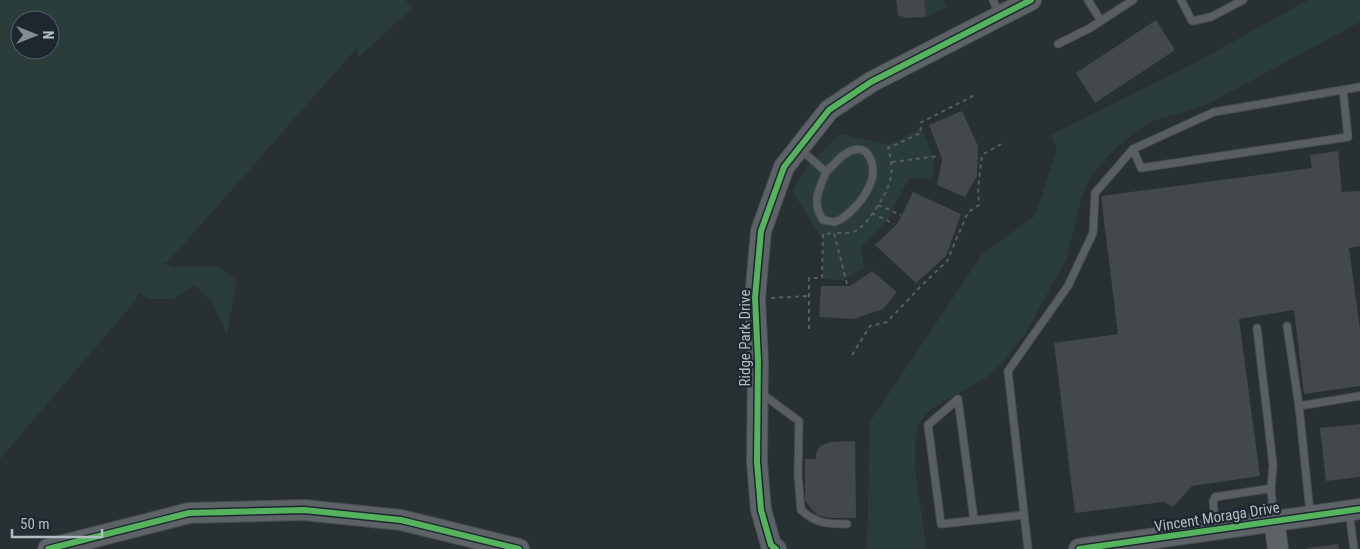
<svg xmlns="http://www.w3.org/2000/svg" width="1360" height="549" viewBox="0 0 1360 549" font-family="'Roboto Condensed',sans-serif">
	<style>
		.green { fill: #2a3d3b; fill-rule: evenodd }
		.building { fill: #42484c }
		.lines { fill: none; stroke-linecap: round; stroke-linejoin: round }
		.lane-casing { stroke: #474c4f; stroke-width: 9 }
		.secondary-casing { stroke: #474c4f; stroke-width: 22 }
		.path { stroke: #575d60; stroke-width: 2; stroke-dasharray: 4 4; stroke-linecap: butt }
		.lane { stroke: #595e63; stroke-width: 7 }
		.secondary { stroke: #5d6267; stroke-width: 20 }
		.cycleway-casing { stroke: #1d272f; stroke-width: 9 }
		.cycleway { stroke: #56b35d; stroke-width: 6 }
		.labels { text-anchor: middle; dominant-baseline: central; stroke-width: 4.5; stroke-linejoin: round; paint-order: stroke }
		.street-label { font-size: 15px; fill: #b3bdc5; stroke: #1d272f }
	</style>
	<rect width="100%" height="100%" fill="#293034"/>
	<!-- green -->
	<g class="green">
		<path d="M 0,0 L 406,0 L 411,9 L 359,57 L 355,45 L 354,51 L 168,262 L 160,262 L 174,267 L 218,266 L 237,281 L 227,334 L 212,302 L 195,285 L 173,299 L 148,299 L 137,292 L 137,299 L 0,459 ZM 20,20 L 50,20 L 50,50 L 20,50 Z"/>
		<path d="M 924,0 L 944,0 L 947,7 L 926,17 Z"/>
		<path d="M 1308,0 L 1360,0 L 1360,22 L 1204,106 L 1152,121 L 1131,135 L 1109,155 L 1089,179 L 1082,196 L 1067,258 L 1025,334 L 1006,358 L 990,375 L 931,409 L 919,423 L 915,438 L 915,466 L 926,549 L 867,549 L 870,422 L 983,253 L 1035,216 L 1057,149 L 1051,135 L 1193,64 Z"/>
		<path d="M 922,128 L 934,160 L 932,179 L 909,178 L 888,219 L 861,247 L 864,268 L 843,280 L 823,279 L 823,240 L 792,191 L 810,163 L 840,134 L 889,145 Z"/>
	</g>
	<!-- building -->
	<g class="building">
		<path d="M 896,0 L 924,0 L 926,17 L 906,18 L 898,15 Z"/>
		<path d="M 1156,20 L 1175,50 L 1095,103 L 1076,73 Z"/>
		<path d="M 962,111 L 978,146 L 977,176 L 965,197 L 937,185 L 942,159 L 929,125 Z"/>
		<path d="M 1338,151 L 1342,192 L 1360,191 L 1360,246 L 1349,248 L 1360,329 L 1360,386 L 1304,394 L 1294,310 L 1239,319 L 1260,476 L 1192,486 L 1173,507 L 1163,502 L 1075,513 L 1054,343 L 1118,334 L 1101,196 L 1312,168 L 1310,155 Z"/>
		<path d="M 913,192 L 961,214 L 946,256 L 916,283 L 875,245 L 898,223 Z"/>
		<path d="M 872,271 L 897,292 L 883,309 L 853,319 L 819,317 L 821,286 L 850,286 Z"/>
		<path d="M 1360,424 L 1360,477 L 1326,481 L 1320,428 Z"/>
		<path d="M 855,441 L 856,518 L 829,518 L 817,515 L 805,501 L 805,459 L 816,459 L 816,453 L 820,446 L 831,442 Z"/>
		<path d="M 1338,544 L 1339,549 L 1307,549 L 1307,548 Z"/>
	</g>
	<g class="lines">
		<defs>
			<g id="lane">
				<path d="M 993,0 L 999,13"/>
				<path d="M 1088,0 L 1101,21"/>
				<path d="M 1181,0 L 1192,21 L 1211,17 L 1243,0"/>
				<path d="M 1058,44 L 1090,28 L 1133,0"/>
				<path d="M 1343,90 L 1348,137 L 1141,168 L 1133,149 L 1214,112 L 1360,87"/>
				<path d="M 799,148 L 826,172 C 819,190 811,202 823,220 C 826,220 831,222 834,222 C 840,221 847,215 851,211 C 860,203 868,192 872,179 C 875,166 870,145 853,150 C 842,153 834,165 826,172"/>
				<path d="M 1287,326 L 1299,406"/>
				<path d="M 1257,328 L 1273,465 L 1271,490 L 1274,519"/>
				<path d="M 762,394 L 799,421 L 798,475 L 801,510 C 817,524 827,524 847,524"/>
				<path d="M 1349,511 L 1354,549"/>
				<path d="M 1310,513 L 1299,406 L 1360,396"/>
				<path d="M 974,520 L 958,399 L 928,425 L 941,524 L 1024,515"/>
				<path d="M 1216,527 L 1213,502 L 1215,497 L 1267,489 L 1271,490"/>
				<path d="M 1028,549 L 1008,371 L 1068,286 L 1093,233 L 1095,193 L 1133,149"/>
			</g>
			<g id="secondary">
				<path d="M 1274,520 L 1278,549"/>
				<path d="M 48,549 L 189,513 L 304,510 L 401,520 L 519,549"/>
				<path d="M 776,549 L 771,545 L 761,510 L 757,462 L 758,361 L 755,298 L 761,231 L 784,167 L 829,110 L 871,82 L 1031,0"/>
				<path d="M 1079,549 L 1360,509"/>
			</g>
		</defs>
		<!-- lane casing -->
		<use href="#lane" class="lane-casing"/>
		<!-- secondary casing -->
		<use href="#secondary" class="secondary-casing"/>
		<!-- path -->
		<g class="path">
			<path d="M 892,162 L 939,156"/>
			<path d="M 878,205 L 901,215"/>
			<path d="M 872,213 L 894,224"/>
			<path d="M 847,284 L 834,233 C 841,233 852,234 857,230 C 865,225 870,217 875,210 C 890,187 896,176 888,148 L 921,133 L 920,123 L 977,94"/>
			<path d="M 771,298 L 809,296"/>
			<path d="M 809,329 L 809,278 L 822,278 L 823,234 L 834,233"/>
			<path d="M 852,355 L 870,326 L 887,322 L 920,287 L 947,261 L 968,212 L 979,205 L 978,189 L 982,155 L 1001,144"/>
		</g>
		<!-- lane -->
		<use href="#lane" class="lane"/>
		<!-- secondary -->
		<use href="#secondary" class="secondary"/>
		<defs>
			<g id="cycleway">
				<path d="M 48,549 L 189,513 L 304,510 L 401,520 L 519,549"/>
				<path d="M 776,549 L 771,545 L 761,510 L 757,462 L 758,361 L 755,298 L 761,231 L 784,167 L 829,110 L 871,82 L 1031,0"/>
				<path d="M 1079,549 L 1360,509"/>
			</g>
		</defs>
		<!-- cycleway casing -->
		<use href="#cycleway" class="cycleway-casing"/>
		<!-- cycleway -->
		<use href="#cycleway" class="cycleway"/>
	</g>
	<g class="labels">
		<!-- street labels -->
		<g class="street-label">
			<text transform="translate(745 338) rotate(-90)">Ridge Park Drive</text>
			<text transform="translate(1217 517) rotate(-9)">Vincent Moraga Drive</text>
		</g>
	</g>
	<!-- north arrow -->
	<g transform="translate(35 35) rotate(90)"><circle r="24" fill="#1d272f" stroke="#59636b"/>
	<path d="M0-4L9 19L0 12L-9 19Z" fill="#838c92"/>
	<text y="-8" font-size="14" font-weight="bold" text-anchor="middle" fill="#b3bdc5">N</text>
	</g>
	<!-- scale -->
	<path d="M12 529v8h90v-8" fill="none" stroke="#b3bdc5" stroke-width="2.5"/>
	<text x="20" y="529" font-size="15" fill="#b3bdc5" stroke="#1d272f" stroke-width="4" paint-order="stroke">50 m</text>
</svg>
